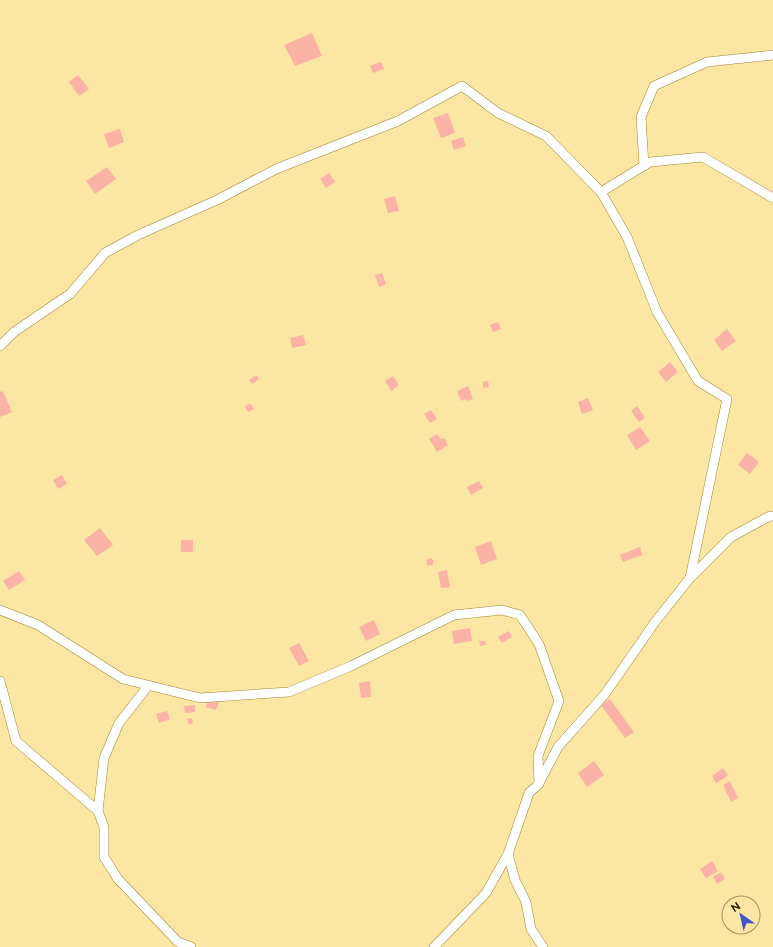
<svg xmlns="http://www.w3.org/2000/svg" width="773" height="947" viewBox="0 0 773 947" font-family="Raleway,sans-serif">
	<style>
		.building { fill: #fab3a5 }
		.lines { fill: none; stroke-linecap: round; stroke-linejoin: round }
		.minor-casing { stroke: #a0852f; stroke-width: 10 }
		.minor { stroke: #fff; stroke-width: 9 }
	</style>
	<rect width="100%" height="100%" fill="#fce6a4"/>
	<!-- building -->
	<g class="building">
		<path d="M 312,33 L 322,56 L 295,66 L 284,45 Z"/>
		<path d="M 381,62 L 384,69 L 373,73 L 370,66 Z"/>
		<path d="M 78,75 L 89,89 L 79,96 L 69,82 Z"/>
		<path d="M 448,113 L 455,133 L 441,138 L 433,118 Z"/>
		<path d="M 120,129 L 124,142 L 109,148 L 104,134 Z"/>
		<path d="M 463,137 L 466,146 L 454,150 L 451,141 Z"/>
		<path d="M 107,167 L 116,179 L 95,194 L 86,181 Z"/>
		<path d="M 329,173 L 335,182 L 326,188 L 320,179 Z"/>
		<path d="M 395,196 L 399,211 L 388,213 L 384,199 Z"/>
		<path d="M 382,273 L 386,284 L 379,287 L 375,275 Z"/>
		<path d="M 498,322 L 501,329 L 493,332 L 490,325 Z"/>
		<path d="M 727,329 L 736,341 L 722,351 L 714,340 Z"/>
		<path d="M 303,335 L 306,345 L 292,348 L 290,338 Z"/>
		<path d="M 670,362 L 678,372 L 666,382 L 658,372 Z"/>
		<path d="M 256,375 L 259,379 L 252,384 L 249,380 Z"/>
		<path d="M 393,376 L 399,385 L 391,391 L 385,381 Z"/>
		<path d="M 488,381 L 489,387 L 483,388 L 483,382 Z"/>
		<path d="M 468,386 L 473,399 L 467,401 L 466,399 L 461,401 L 457,391 Z"/>
		<path d="M 3,391 L 12,412 L 0,417 L 0,392 Z"/>
		<path d="M 588,398 L 593,410 L 582,414 L 578,402 Z"/>
		<path d="M 250,403 L 254,409 L 248,412 L 245,407 Z"/>
		<path d="M 637,406 L 645,418 L 639,422 L 631,411 Z"/>
		<path d="M 431,410 L 437,419 L 430,423 L 424,414 Z"/>
		<path d="M 640,427 L 650,441 L 636,450 L 627,435 Z"/>
		<path d="M 437,434 L 441,439 L 444,438 L 448,445 L 437,452 L 429,439 Z"/>
		<path d="M 747,453 L 759,462 L 750,474 L 738,465 Z"/>
		<path d="M 62,475 L 67,484 L 58,489 L 53,480 Z"/>
		<path d="M 479,481 L 483,488 L 471,495 L 467,487 Z"/>
		<path d="M 100,528 L 113,545 L 97,556 L 84,540 Z"/>
		<rect x="181" y="540" width="12" height="12"/>
		<path d="M 491,541 L 497,559 L 481,565 L 475,547 Z"/>
		<path d="M 640,547 L 642,555 L 623,562 L 620,555 Z"/>
		<circle cx="430" cy="562" r="3.5"/>
		<path d="M 447,570 L 450,587 L 441,588 L 438,572 Z"/>
		<path d="M 19,571 L 25,580 L 9,590 L 3,581 Z"/>
		<path d="M 374,620 L 380,634 L 366,641 L 359,627 Z"/>
		<path d="M 470,628 L 472,641 L 454,644 L 452,631 Z"/>
		<path d="M 509,631 L 512,637 L 502,643 L 498,637 Z"/>
		<path d="M 479,641 L 485,641 L 486,645 L 480,646 Z"/>
		<path d="M 299,643 L 309,661 L 299,666 L 289,648 Z"/>
		<path d="M 370,681 L 371,697 L 361,698 L 359,683 Z"/>
		<path d="M 208,699 L 219,702 L 216,710 L 206,707 Z"/>
		<path d="M 610,699 L 634,732 L 625,738 L 601,705 Z"/>
		<path d="M 195,705 L 195,712 L 185,713 L 184,706 Z"/>
		<path d="M 167,711 L 170,719 L 159,723 L 156,714 Z"/>
		<path d="M 192,718 L 193,723 L 189,725 L 187,719 Z"/>
		<path d="M 594,761 L 604,775 L 587,787 L 578,773 Z"/>
		<path d="M 723,768 L 728,776 L 716,783 L 712,776 Z"/>
		<path d="M 730,781 L 738,798 L 731,802 L 723,785 Z"/>
		<path d="M 712,861 L 718,871 L 706,878 L 700,869 Z"/>
		<path d="M 721,872 L 725,879 L 717,884 L 713,877 Z"/>
	</g>
	<g class="lines">
		<defs>
			<g id="minor">
				<path d="M 644,166 L 641,117 L 654,86 L 707,62 L 773,55"/>
				<path d="M 601,192 L 650,162 L 703,157 L 773,198"/>
				<path d="M 0,346 L 14,332 L 70,294 L 105,253 L 138,235 L 217,200 L 276,169 L 398,121 L 462,86 L 498,113 L 546,136 L 601,192 L 627,237 L 657,312 L 698,381 L 727,399 L 690,578"/>
				<path d="M 0,610 L 38,625 L 123,679 L 200,698 L 289,692 L 351,666 L 454,615 L 502,610 L 520,615 L 539,644 L 559,701 L 538,756 L 539,784 L 529,793 L 508,854 L 486,893 L 434,947"/>
				<path d="M 0,681 L 16,741 L 98,811 L 104,827 L 104,857 L 118,879 L 178,942 L 191,947"/>
				<path d="M 539,783 L 558,747 L 605,694 L 655,622 L 690,578 L 731,537 L 770,516 L 773,516"/>
				<path d="M 98,811 L 104,758 L 119,723 L 148,686"/>
				<path d="M 508,854 L 515,880 L 526,902 L 531,929 L 543,947"/>
			</g>
		</defs>
		<!-- minor casing -->
		<use href="#minor" class="minor-casing"/>
		<!-- minor -->
		<use href="#minor" class="minor"/>
	</g>
	<!-- north arrow -->
	<g transform="translate(741 915) rotate(326)"><circle r="19" fill="#fce6a4" stroke="#a69563"/>
	<path d="M0-3L7 15L0 10L-7 15Z" fill="#4355c9"/>
	<text y="-6" font-size="11" font-weight="bold" text-anchor="middle" fill="#241c02">N</text>
	</g>
</svg>
